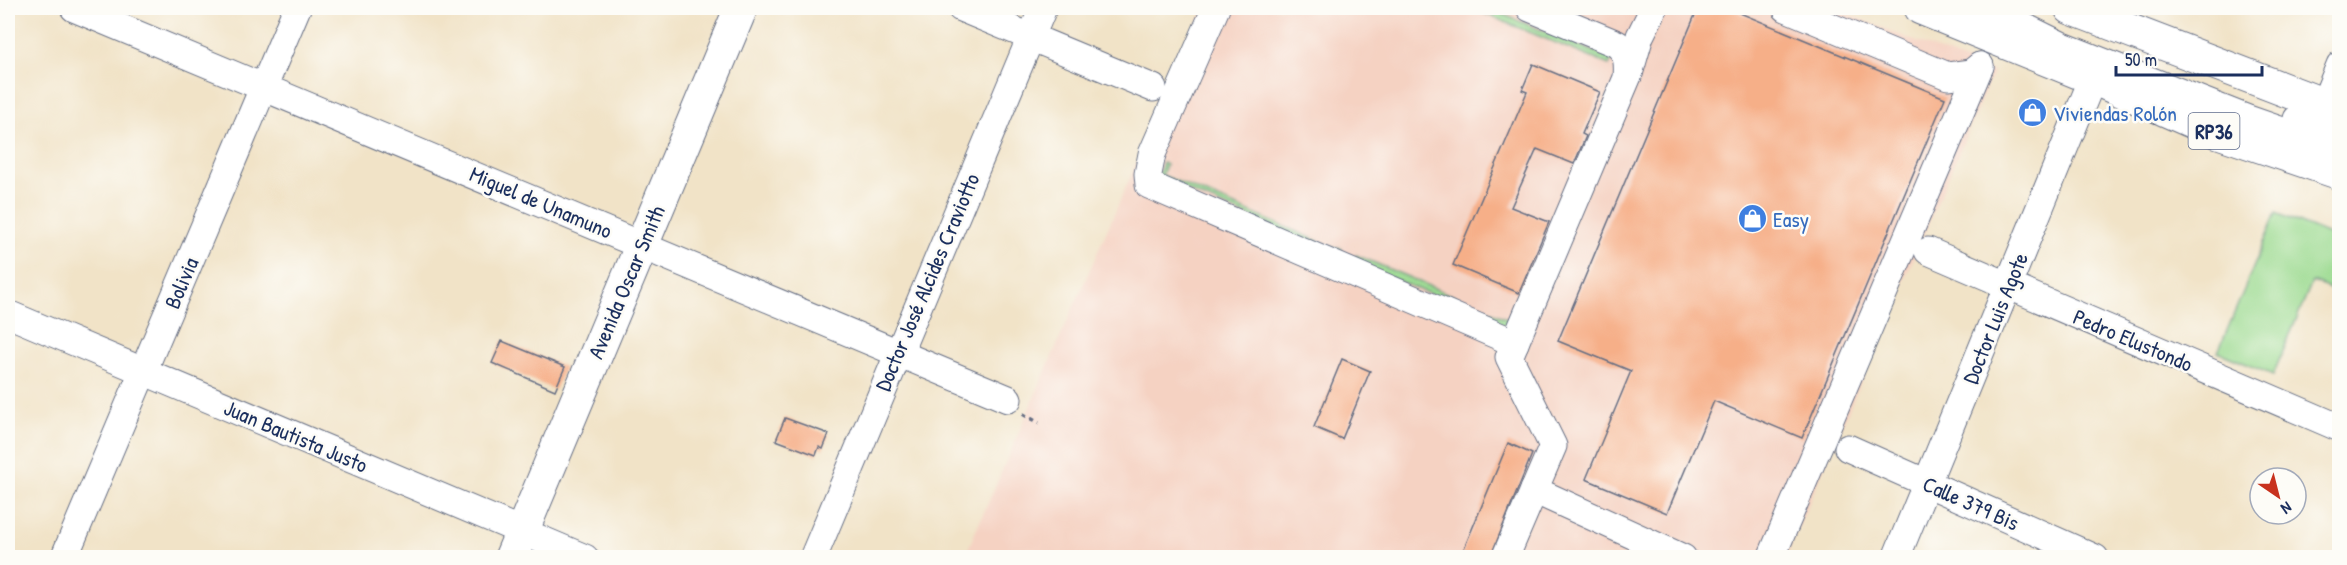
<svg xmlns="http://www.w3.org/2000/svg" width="2347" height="565" viewBox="0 0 2347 565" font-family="'Patrick Hand',sans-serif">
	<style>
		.built { fill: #f5d2c2 }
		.green { fill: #9bda90; stroke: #5b8477; stroke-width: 1.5 }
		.building { fill: #f6af88 }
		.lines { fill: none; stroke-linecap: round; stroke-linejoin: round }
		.minor-casing { stroke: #666e83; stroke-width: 29 }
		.major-casing { stroke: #666e83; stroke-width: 35 }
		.path { stroke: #666e83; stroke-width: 4; stroke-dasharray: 4.5 4.5; stroke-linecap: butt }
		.minor { stroke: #fff; stroke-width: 27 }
		.major { stroke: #fff; stroke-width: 33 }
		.labels { text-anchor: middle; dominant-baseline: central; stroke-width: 5; stroke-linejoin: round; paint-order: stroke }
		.shield { fill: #fdfcf7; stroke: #5f6c8c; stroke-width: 1.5 }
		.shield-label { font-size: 21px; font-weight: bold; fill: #1b2f5e }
		.shop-label { font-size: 22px; fill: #366cbe; stroke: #fdfcf7; text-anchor: start }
		.street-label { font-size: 22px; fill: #1b2f5e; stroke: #fdfcf7 }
	</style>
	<rect width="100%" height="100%" fill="#fdfcf7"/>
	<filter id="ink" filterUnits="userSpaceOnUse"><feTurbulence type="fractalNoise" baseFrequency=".0167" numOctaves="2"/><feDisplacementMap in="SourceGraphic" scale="12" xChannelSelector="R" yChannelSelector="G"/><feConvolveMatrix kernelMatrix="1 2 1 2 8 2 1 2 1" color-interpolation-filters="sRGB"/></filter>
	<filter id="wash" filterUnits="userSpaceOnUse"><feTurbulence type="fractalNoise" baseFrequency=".008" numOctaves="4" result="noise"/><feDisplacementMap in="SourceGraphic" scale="24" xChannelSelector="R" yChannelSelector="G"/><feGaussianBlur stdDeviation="1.35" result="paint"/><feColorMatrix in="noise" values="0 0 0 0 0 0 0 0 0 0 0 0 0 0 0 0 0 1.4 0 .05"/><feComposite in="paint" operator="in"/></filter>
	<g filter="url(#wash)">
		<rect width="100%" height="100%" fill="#f1e3c7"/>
		<!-- built -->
		<path class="built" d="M 1204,8 L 1832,8 L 1993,72 L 1786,557 L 964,558 Z"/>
		<!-- green -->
		<g class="green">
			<path d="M 1471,8 L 1487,8 L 1612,59 L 1609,65 Z"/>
			<path d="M 1163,163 L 1166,165 L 1162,175 L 1337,249 L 1338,247 L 1342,249 L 1340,255 L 1157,178 Z"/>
			<path d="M 2276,213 L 2339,239 L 2340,293 L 2312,282 L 2273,375 L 2218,352 Z"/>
			<path d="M 1356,255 L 1510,320 L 1507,326 L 1353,262 Z"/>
		</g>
		<g id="blocks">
			<!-- building -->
			<g class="building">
				<path d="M 1698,8 L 1728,8 L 1945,98 L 1802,438 L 1714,401 L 1667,513 L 1586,479 L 1631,371 L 1558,341 Z"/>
				<path d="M 1533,64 L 1600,92 L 1582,134 L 1586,136 L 1574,164 L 1537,149 L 1511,207 L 1549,222 L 1519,293 L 1453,265 L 1527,92 L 1522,90 Z"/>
				<path d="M 502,341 L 565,367 L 555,390 L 492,363 Z"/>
				<path d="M 1342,359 L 1370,371 L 1342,439 L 1314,427 Z"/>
				<path d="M 785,418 L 829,434 L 823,449 L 819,447 L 816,455 L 776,440 Z"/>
				<path d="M 1508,443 L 1532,454 L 1490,558 L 1460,558 Z"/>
			</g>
		</g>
	</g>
	<g filter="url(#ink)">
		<use href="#blocks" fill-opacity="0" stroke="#666e83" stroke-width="1.5"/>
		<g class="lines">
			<defs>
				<g id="minor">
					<path d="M 74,8 L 1008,399"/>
					<path d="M 961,8 L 1153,88"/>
					<path d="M 1216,8 L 1152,154 L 1148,174 L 1149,185 L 1515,343"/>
					<path d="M 1786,8 L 1948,76 L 1971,73 L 1980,66"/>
					<path d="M 1986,8 L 2063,46 L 2248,119 L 2340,151"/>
					<path d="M 1629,74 L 1640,36 L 1654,8"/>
					<path d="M 2324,104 L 2340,65"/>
					<path d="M 2297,119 L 2340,131"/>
					<path d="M 1928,251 L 2340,428"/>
					<path d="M 8,314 L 585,558"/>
					<path d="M 1848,448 L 2095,558"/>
					<path d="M 1534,490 L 1683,558"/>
					<path d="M 64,558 L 297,8"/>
					<path d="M 813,558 L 1043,8"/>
					<path d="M 1505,558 L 1553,446 L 1509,357 L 1627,78 C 1628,64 1628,53 1617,44 L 1530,8"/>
					<path d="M 1771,558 L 1980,66"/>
					<path d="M 1896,558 L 2093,78"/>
				</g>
				<g id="major">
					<path d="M 1921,8 L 2093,78 L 2207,128 L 2340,173"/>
					<path d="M 2071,8 L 2340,111"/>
					<path d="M 511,558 L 741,8"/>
				</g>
			</defs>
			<!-- minor casing -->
			<use href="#minor" class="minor-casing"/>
			<!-- major casing -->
			<use href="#major" class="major-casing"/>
			<!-- path -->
			<path class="path" d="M 1023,414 L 1039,423"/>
			<!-- minor -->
			<use href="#minor" class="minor"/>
			<!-- major -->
			<use href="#major" class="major"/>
		</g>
	</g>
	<!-- icons -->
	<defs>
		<symbol id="shop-disc" viewBox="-11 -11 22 22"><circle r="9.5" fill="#3f7fe0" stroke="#fdfcf7"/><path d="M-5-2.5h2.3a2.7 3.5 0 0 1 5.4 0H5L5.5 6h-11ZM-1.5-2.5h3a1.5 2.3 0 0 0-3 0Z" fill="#fff"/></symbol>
	</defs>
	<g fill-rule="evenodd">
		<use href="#shop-disc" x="2016" y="96" width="33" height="33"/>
		<use href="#shop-disc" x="1736" y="202" width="33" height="33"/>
	</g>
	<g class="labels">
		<!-- shield labels -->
		<rect class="shield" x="2188.5" y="113" width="51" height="36" rx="4.5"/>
		<g class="shield-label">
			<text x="2214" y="131">RP36</text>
		</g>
		<!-- shop labels -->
		<g class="shop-label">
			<text x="2053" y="113">Viviendas Rolón</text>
			<text x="1773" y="219">Easy</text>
		</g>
		<!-- street labels -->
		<g class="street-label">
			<text transform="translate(541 202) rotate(23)">Miguel de Unamuno</text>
			<text transform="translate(626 282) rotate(-67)">Avenida Oscar Smith</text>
			<text transform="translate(927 282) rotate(-67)">Doctor José Alcides Craviotto</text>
			<text transform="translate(181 283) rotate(-67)">Bolivia</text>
			<text transform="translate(1995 318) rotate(-68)">Doctor Luis Agote</text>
			<text transform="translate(2133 340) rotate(23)">Pedro Elustondo</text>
			<text transform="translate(296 436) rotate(23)">Juan Bautista Justo</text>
			<text transform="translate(1971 503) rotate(24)">Calle 379 Bis</text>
		</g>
	</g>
	<!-- margin -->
	<rect width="2347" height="565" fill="none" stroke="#fdfcf7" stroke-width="30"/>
	<!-- north arrow -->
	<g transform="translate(2278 496) rotate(145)"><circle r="28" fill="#fdfcf7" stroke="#a3aaba" stroke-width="1.5"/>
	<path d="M0-4.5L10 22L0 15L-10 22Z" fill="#c8321e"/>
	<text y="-9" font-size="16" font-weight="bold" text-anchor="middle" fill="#1b2f5e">N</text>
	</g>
	<!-- scale -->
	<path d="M2116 66v9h146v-9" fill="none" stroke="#1b2f5e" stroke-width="3"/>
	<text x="2125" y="66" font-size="18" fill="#1b2f5e" stroke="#fdfcf7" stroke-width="4.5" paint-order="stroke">50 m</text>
</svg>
